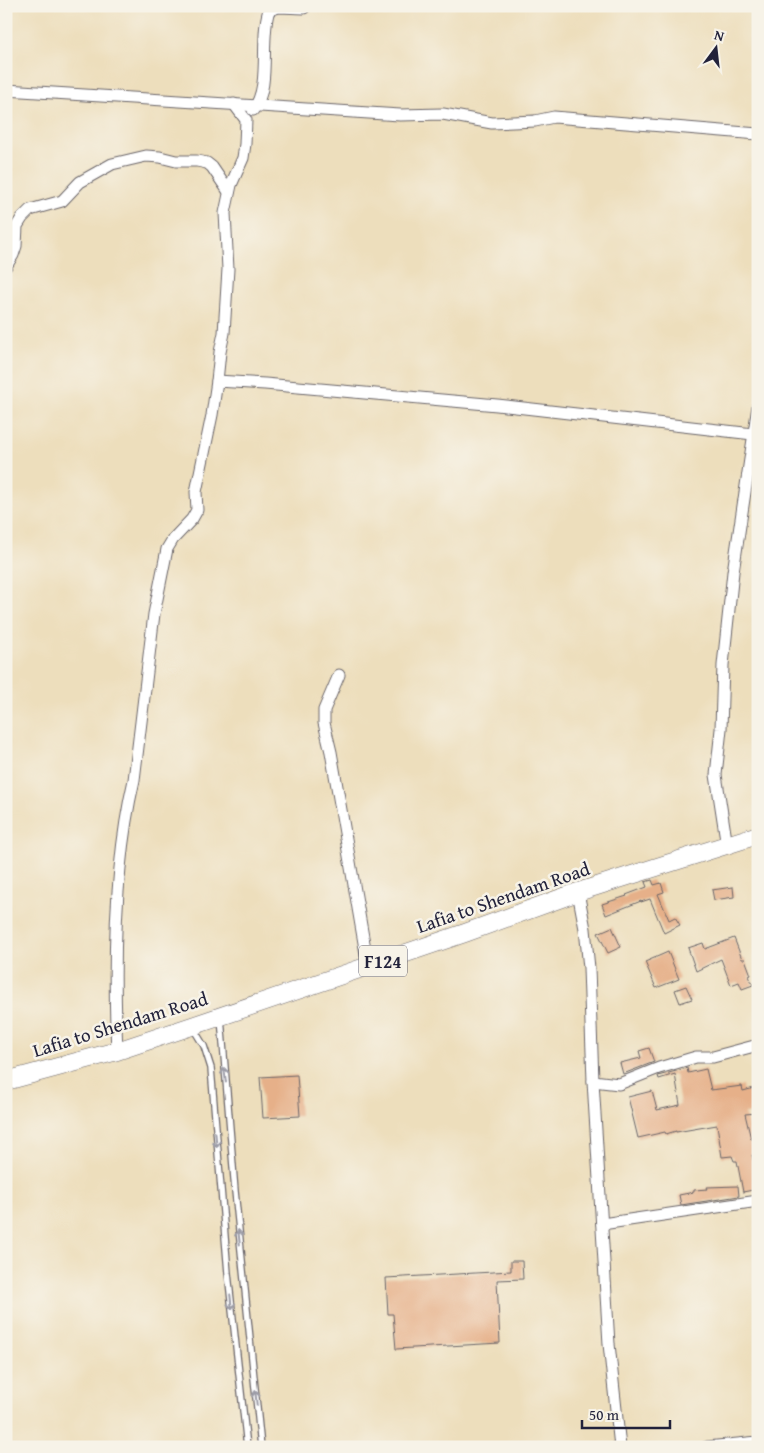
<svg xmlns="http://www.w3.org/2000/svg" width="764" height="1453" viewBox="0 0 764 1453" font-family="'Gentium Book Plus',serif">
	<style>
		.building { fill: #e6b089 }
		.lines { fill: none; stroke-linecap: round; stroke-linejoin: round }
		.lane-casing { stroke: #696468; stroke-width: 8 }
		.street-casing { stroke: #696468; stroke-width: 13 }
		.primary-casing { stroke: #696468; stroke-width: 19 }
		.lane { stroke: #fff; stroke-width: 5.5 }
		.street { stroke: #fff; stroke-width: 11 }
		.primary { stroke: #fff; stroke-width: 18 }
		.oneway { stroke: #9c9ca7 }
		.labels { text-anchor: middle; dominant-baseline: central; stroke-width: 5; stroke-linejoin: round; paint-order: stroke }
		.shield { fill: #f7f3e8; stroke: #62616f; stroke-width: 1 }
		.shield-label { font-size: 18px; font-weight: bold; fill: #22223b }
		.street-label { font-size: 19px; fill: #22223b; stroke: #f7f3e8 }
	</style>
	<rect width="100%" height="100%" fill="#f7f3e8"/>
	<filter id="ink" filterUnits="userSpaceOnUse"><feTurbulence type="fractalNoise" baseFrequency=".02" numOctaves="2"/><feDisplacementMap in="SourceGraphic" scale="10" xChannelSelector="R" yChannelSelector="G"/><feConvolveMatrix kernelMatrix="1 2 1 2 8 2 1 2 1" color-interpolation-filters="sRGB"/></filter>
	<filter id="wash" filterUnits="userSpaceOnUse"><feTurbulence type="fractalNoise" baseFrequency=".0096" numOctaves="4" result="noise"/><feDisplacementMap in="SourceGraphic" scale="20" xChannelSelector="R" yChannelSelector="G"/><feGaussianBlur stdDeviation="1.12" result="paint"/><feColorMatrix in="noise" values="0 0 0 0 0 0 0 0 0 0 0 0 0 0 0 0 0 1.4 0 .05"/><feComposite in="paint" operator="in"/></filter>
	<g filter="url(#wash)">
		<rect width="100%" height="100%" fill="#eddebc"/>
		<g id="blocks">
			<!-- building -->
			<g class="building">
				<path d="M 652,880 L 654,885 L 661,883 L 664,892 L 658,894 L 669,920 L 675,917 L 680,925 L 664,933 L 650,899 L 641,902 L 641,901 L 606,915 L 602,904 L 627,896 L 626,895 L 647,887 L 645,882 Z"/>
				<path d="M 733,887 L 734,897 L 714,900 L 712,890 Z"/>
				<path d="M 612,927 L 621,947 L 608,953 L 598,933 Z"/>
				<path d="M 734,938 L 742,959 L 745,959 L 751,975 L 749,976 L 753,985 L 742,989 L 739,982 L 731,985 L 721,959 L 696,971 L 688,948 L 703,943 L 705,949 Z"/>
				<path d="M 668,952 L 679,979 L 656,988 L 645,962 Z"/>
				<path d="M 686,986 L 692,999 L 680,1003 L 675,990 Z"/>
				<path d="M 649,1048 L 654,1062 L 623,1074 L 620,1063 L 641,1058 L 639,1051 Z"/>
				<path d="M 687,1068 L 688,1073 L 706,1069 L 711,1090 L 742,1086 L 743,1091 L 758,1087 L 758,1113 L 745,1114 L 751,1139 L 758,1138 L 758,1154 L 752,1155 L 758,1179 L 758,1189 L 743,1192 L 737,1161 L 734,1161 L 732,1156 L 722,1157 L 717,1125 L 676,1132 L 676,1131 L 666,1134 L 665,1132 L 638,1138 L 628,1097 L 652,1091 L 657,1110 L 680,1105 L 675,1074 L 659,1079 L 658,1076 Z"/>
				<path d="M 297,1075 L 300,1116 L 263,1118 L 260,1077 Z"/>
				<path d="M 738,1186 L 739,1196 L 681,1205 L 679,1195 L 694,1192 L 694,1190 L 708,1189 L 707,1187 Z"/>
				<path d="M 511,1261 L 522,1261 L 523,1279 L 497,1280 L 500,1343 L 396,1349 L 393,1314 L 388,1314 L 386,1278 L 511,1271 Z"/>
			</g>
		</g>
	</g>
	<g filter="url(#ink)">
		<use href="#blocks" fill-opacity="0" stroke="#696468" stroke-width="1"/>
		<g class="lines">
			<defs>
				<g id="lane">
					<path d="M 221,1018 L 235,1191 L 261,1447"/>
					<path d="M 193,1028 L 204,1046 L 211,1068 L 228,1273 L 247,1447"/>
				</g>
				<g id="street">
					<path d="M 6,90 L 400,115 L 443,114 L 492,123 L 535,121 L 554,117 L 758,134"/>
					<path d="M 253,110 C 272,86 259,40 269,10 L 279,7 L 304,8"/>
					<path d="M 6,266 L 13,255 L 16,246 L 17,226 L 22,218 L 30,210 L 62,201 L 80,182 L 112,164 L 146,156 L 160,157 L 176,161 L 197,161 L 207,163 L 212,167 L 229,192"/>
					<path d="M 217,381 L 220,352 L 224,333 L 228,269 L 225,213 L 231,185 L 243,158 L 245,144 L 246,120 L 234,104"/>
					<path d="M 339,675 L 324,710 L 324,723 L 331,752 L 368,966"/>
					<path d="M 727,846 L 716,775 L 721,729 L 723,665 L 733,572 L 758,406"/>
					<path d="M 578,892 L 585,929 L 589,968 L 593,1081 L 609,1344 L 620,1447"/>
					<path d="M 117,1051 C 113,964 114,865 134,780 L 154,614 L 167,549 L 173,539 L 192,519 L 197,510 L 196,492 L 212,415 L 217,381 L 265,384 L 497,405 L 753,434"/>
					<path d="M 593,1081 L 619,1084 L 659,1068 L 696,1057 L 713,1057 L 758,1045"/>
					<path d="M 602,1224 L 758,1201"/>
					<path d="M 707,1447 L 758,1442"/>
				</g>
				<path id="primary" d="M 6,1081 L 117,1051 L 192,1026 L 465,933 L 578,892 L 758,835"/>
			</defs>
			<!-- lane casing -->
			<use href="#lane" class="lane-casing"/>
			<!-- street casing -->
			<use href="#street" class="street-casing"/>
			<!-- primary casing -->
			<use href="#primary" class="primary-casing"/>
			<!-- lane -->
			<use href="#lane" class="lane"/>
			<!-- street -->
			<use href="#street" class="street"/>
			<!-- primary -->
			<use href="#primary" class="primary"/>
		</g>
		<!-- one-way arrows -->
		<defs><path id="oneway-shaft" d="M-6 0H5M1.5-3L5.5 0L1.5 3" fill="none" stroke-width="1.6" stroke-linecap="round" stroke-linejoin="round" transform="scale(1.25)"/></defs>
		<g class="oneway">
			<use href="#oneway-shaft" transform="translate(225 1075) rotate(-97)"/>
			<use href="#oneway-shaft" transform="translate(216 1140) rotate(85)"/>
			<use href="#oneway-shaft" transform="translate(239 1237) rotate(-96)"/>
			<use href="#oneway-shaft" transform="translate(231 1302) rotate(84)"/>
			<use href="#oneway-shaft" transform="translate(256 1398) rotate(-96)"/>
		</g>
	</g>
	<g class="labels">
		<!-- shield labels -->
		<rect class="shield" x="359" y="945.5" width="48" height="31" rx="4"/>
		<g class="shield-label">
			<text x="383" y="961">F124</text>
		</g>
		<!-- street labels -->
		<g class="street-label">
			<text transform="translate(503 897) rotate(-19)">Lafia to Shendam Road</text>
			<text transform="translate(120 1024) rotate(-17)">Lafia to Shendam Road</text>
		</g>
	</g>
	<!-- margin -->
	<rect width="764" height="1453" fill="none" stroke="#f7f3e8" stroke-width="25"/>
	<!-- north arrow -->
	<g transform="translate(716 48) rotate(15)" stroke="#f7f3e8" stroke-width="4" paint-order="stroke">
	<path d="M0-4L9 19L0 12L-9 19Z" fill="#22223b"/>
	<text y="-8" font-size="14" font-weight="bold" text-anchor="middle" fill="#22223b">N</text>
	</g>
	<!-- scale -->
	<path d="M582 1420v8h88v-8" fill="none" stroke="#22223b" stroke-width="2.5"/>
	<text x="589" y="1420" font-size="15" fill="#22223b" stroke="#f7f3e8" stroke-width="4" paint-order="stroke">50 m</text>
</svg>
